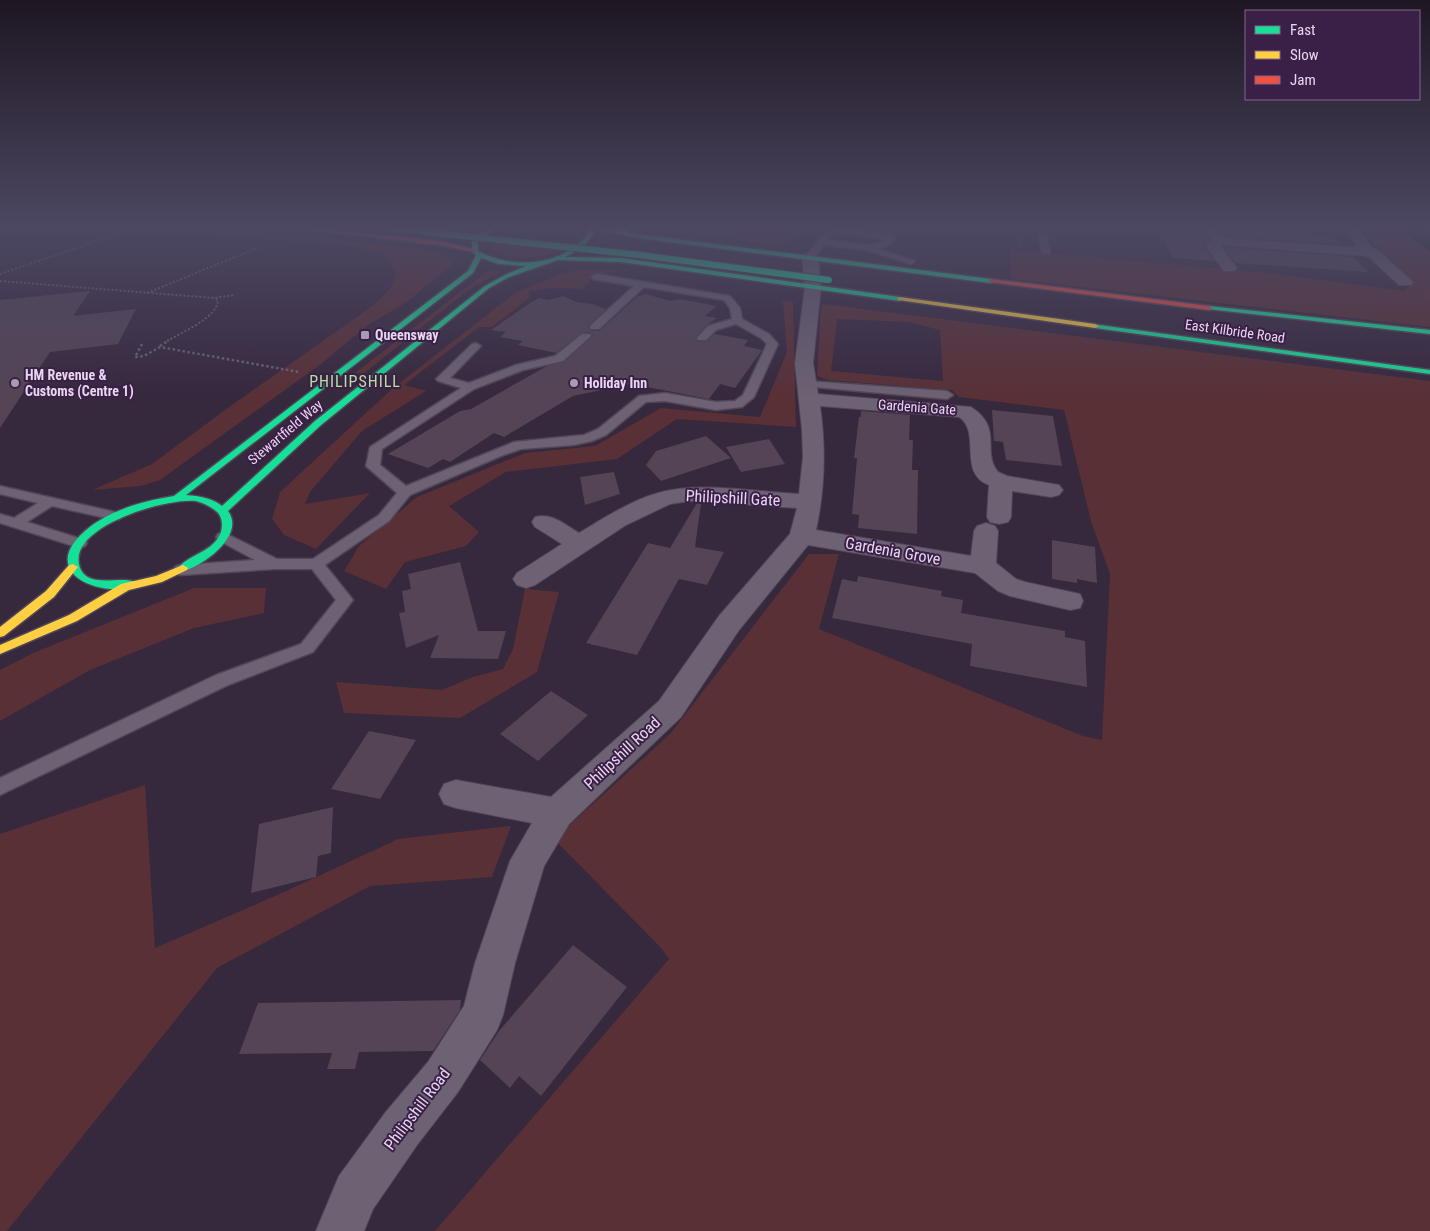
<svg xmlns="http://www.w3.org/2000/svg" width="1430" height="1231" viewBox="0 0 1430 1231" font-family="'Roboto Condensed',sans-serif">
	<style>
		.green { fill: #593036; fill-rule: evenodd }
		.water { fill: #0b1a05 }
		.building { fill: #544455 }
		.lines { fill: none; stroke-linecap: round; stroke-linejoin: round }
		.lane-casing { stroke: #524558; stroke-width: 3 }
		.street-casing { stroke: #524558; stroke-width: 2 }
		.fast-casing { stroke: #524558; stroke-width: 3 }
		.slow-casing { stroke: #524558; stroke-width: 3 }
		.jam-casing { stroke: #524558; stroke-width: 3 }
		.path-far1 { stroke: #6c6170; stroke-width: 2; stroke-dasharray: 2 2; stroke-linecap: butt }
		.path { stroke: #6c6170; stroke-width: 2.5; stroke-dasharray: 2.5 2.5; stroke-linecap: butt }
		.lane { fill: #6d6273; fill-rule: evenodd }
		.street { fill: #6d6273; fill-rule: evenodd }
		.fast { fill: #16e098; fill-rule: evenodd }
		.slow { fill: #ffcf43; fill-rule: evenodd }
		.jam { fill: #f24e42; fill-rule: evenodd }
		.fast-bridge-casing { stroke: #524558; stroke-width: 8; stroke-linecap: butt }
		.fast-bridge { stroke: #16e098; stroke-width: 6 }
		.poi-dot { fill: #aa9ab1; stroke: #3a1f46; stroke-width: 2 }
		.labels { text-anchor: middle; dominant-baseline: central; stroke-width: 4; stroke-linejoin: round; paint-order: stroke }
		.far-street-label { font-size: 14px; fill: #e8d7f0; stroke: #3a1f46 }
		.far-poi-label { font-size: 14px; font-weight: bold; fill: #e8d7f0; stroke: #3a1f46; text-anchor: start }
		.far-quarter-label { font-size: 16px; letter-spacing: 1px; fill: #b5e09d; stroke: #3a1f46 }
		.street-label { font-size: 16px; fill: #e8d7f0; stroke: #3a1f46 }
	</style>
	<rect width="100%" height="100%" fill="#36283d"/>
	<!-- green -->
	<g class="green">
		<path d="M 135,227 L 215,227 L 428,250 L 453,260 L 453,264 L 407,302 L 368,325 L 321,364 L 160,480 L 141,486 L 92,490 L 152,464 L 229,407 L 374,305 C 384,295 396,286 396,270 L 384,255 L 351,245 Z"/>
		<path d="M 632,227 L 803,227 L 780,246 L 747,241 L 734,237 L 635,229 Z"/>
		<path d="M 1358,227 L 1430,227 L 1430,327 L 1011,279 L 1010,250 L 1268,273 L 1404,291 L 1413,283 Z"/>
		<path d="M 490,243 L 562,251 C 540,258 511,263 491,249 Z"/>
		<path d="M 489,270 L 500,272 L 467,291 L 363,374 L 355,373 Z"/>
		<path d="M 581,270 L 619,270 L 593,277 L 583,289 L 553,288 L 528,291 L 530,297 L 492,327 L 479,327 L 404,385 L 426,391 L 362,431 L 310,492 L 305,504 L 370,493 L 316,549 L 284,535 L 272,519 L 280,492 L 393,388 L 515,293 L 559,275 Z"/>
		<path d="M 783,301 L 793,302 L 796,427 L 677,419 L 617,459 L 506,472 L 449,506 L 479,532 L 466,546 L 405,562 L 386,589 L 344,571 L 359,546 L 417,497 L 525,453 L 595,446 L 661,408 L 760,417 L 787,352 Z"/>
		<path d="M 823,304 L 1430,381 L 1430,1231 L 435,1231 L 669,959 L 661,948 L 554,839 L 670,734 L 809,554 L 839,554 L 819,629 L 1083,736 L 1102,740 L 1110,574 L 1091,521 L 1064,410 L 959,397 L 952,390 L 828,380 L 817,376 L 821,311 ZM 837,319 L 909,322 L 940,330 L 943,381 L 831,371 Z"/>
		<path d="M 194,588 L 266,588 L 264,613 L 194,628 L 90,670 L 0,721 L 0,670 L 33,653 Z"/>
		<path d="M 525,589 L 559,592 L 537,672 L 460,718 L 344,713 L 336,682 L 442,690 L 473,677 L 503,669 L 513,649 Z"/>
		<path d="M 145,785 L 155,948 L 284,892 L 398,839 L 511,826 L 492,877 L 370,886 L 217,968 L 7,1231 L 0,1231 L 0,834 Z"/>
	</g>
	<!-- water -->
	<path class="water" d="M 1397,227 L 1430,227 L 1430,251 Z"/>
	<!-- building -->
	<g class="building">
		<path d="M 1156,226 L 1201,226 L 1210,239 L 1204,247 L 1215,261 L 1173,258 Z"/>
		<path d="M 1219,226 L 1305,226 L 1312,235 L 1332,236 L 1341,244 L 1231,237 L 1226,235 Z"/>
		<path d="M 1223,247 L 1353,257 L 1368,272 L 1235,263 Z"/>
		<path d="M 90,291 L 73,316 L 136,309 L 118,344 L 50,352 L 0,428 L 0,300 Z"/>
		<path d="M 646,294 L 670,301 L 680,299 L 717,306 L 705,316 L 717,318 L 707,325 L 696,337 L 698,342 L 707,341 L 714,334 L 748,340 L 744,346 L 762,350 L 735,388 L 720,384 L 709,399 L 642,386 L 632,388 L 630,384 L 573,396 L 504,437 L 494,433 L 450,462 L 443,459 L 428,468 L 388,454 L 460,411 L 471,409 L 547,366 L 564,362 L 593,336 L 590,332 L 581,333 L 556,353 L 518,345 L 523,341 L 500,337 L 506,332 L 491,330 L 530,303 L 539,298 L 549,300 L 563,296 L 576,302 L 592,304 L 606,309 L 588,326 L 591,331 L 599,331 L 638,296 Z"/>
		<path d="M 992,410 L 1053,416 L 1062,466 L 1006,460 L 1003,442 L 994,441 Z"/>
		<path d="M 861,411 L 910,415 L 909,440 L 913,440 L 912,470 L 918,470 L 917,534 L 858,528 L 859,515 L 852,514 L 857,458 L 854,458 L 859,417 L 861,417 Z"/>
		<path d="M 706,436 L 731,458 L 661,481 L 646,465 L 656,451 Z"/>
		<path d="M 769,439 L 785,464 L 741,472 L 726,447 Z"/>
		<path d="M 614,472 L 620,494 L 585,505 L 580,477 Z"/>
		<path d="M 697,503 L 701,504 L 695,547 L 724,552 L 707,585 L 679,579 L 637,655 L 586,643 L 648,543 L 670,548 Z"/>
		<path d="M 1052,540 L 1095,547 L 1097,583 L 1077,579 L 1077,583 L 1052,579 Z"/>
		<path d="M 460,562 L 478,631 L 506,631 L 498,659 L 430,658 L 439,635 L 406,648 L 399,613 L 405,612 L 402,591 L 411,589 L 408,574 Z"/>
		<path d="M 858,576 L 942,591 L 941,596 L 963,600 L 961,613 L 1065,631 L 1065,637 L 1085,641 L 1087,687 L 970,666 L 972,644 L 832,618 L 842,579 L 857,582 Z"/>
		<path d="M 551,691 L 588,715 L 538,761 L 500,734 Z"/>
		<path d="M 369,731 L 416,740 L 380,799 L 331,789 Z"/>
		<path d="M 333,807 L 331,853 L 318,856 L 316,877 L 251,893 L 259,824 Z"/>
		<path d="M 573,945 L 627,987 L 541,1096 L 519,1076 L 510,1088 L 480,1060 L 499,1031 Z"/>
		<path d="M 461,1000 L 460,1010 L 433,1051 L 359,1052 L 355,1069 L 327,1069 L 332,1053 L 239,1054 L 258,1003 Z"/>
	</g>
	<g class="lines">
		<defs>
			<g id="lane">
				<path d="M 1037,227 L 1045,227 L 1050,252 L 1049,254 L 1042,252 Z"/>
				<path d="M 848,228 L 894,235 L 895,237 L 889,245 L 878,249 L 915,261 L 911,264 L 866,250 L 824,245 L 813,259 L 807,259 L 806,257 L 825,231 ZM 848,234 L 885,239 L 876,244 L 869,245 L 827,240 L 831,235 Z"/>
				<path d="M 596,274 L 730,296 L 740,308 L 742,319 L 769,334 L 778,344 L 754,397 L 742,407 L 716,410 L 665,401 L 646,402 L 606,435 L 592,441 L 574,445 L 521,449 L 501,456 L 410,495 L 389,521 L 325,565 L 353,600 L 313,652 L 228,685 L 0,795 L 0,778 L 216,675 L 301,644 L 336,600 L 312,569 L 274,569 L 181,575 L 176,574 L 173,570 L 176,566 L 181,565 L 255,560 L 218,540 L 216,537 L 218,534 L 223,532 L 277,559 L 313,559 L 379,515 L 397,493 L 366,466 L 370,447 L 461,388 L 438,381 L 436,379 L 472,344 L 476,343 L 481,346 L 450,378 L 469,383 L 516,365 L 555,356 L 582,334 L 590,334 L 591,336 L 563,361 L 523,370 L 474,389 L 382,449 L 380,465 L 406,486 L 514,442 L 584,435 L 598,429 L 639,396 L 665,393 L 716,402 L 735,401 L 743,395 L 767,344 L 761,338 L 736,324 L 716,330 L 706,340 L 698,340 L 697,338 L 708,326 L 732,319 L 730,308 L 724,300 L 644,287 L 599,329 L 591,329 L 590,327 L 591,325 L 634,286 L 593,279 L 591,277 Z"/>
				<path d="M 807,381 L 947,391 L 953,395 L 947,399 L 803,386 L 801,384 L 803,382 Z"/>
				<path d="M 0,486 L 115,512 L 120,513 L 122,516 L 120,519 L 115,520 L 52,506 L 27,522 L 85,540 L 87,543 L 85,546 L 80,548 L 0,523 L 0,514 L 14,518 L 38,503 L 0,494 Z"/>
			</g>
			<g id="street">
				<path d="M 1203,227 L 1217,227 L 1225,237 L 1231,239 L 1350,247 L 1357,246 L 1344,227 L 1358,227 L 1372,248 L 1379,251 L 1413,282 L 1411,285 L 1399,285 L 1369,257 L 1362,255 L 1350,255 L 1222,245 L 1221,247 L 1237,268 L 1234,271 L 1224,271 L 1206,246 L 1212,239 Z"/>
				<path d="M 810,252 L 815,254 L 818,257 L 821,287 L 813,363 L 818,394 L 971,407 C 1004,428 981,451 998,472 L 1007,476 L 1059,485 L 1063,490 L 1059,495 L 1051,497 L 1012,491 L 1011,517 L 1008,522 L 999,524 L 990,522 L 987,517 L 989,485 C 957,473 982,432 959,417 L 820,406 C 826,448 825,488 816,530 L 971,556 L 974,531 L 977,526 L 986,523 L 995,526 L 998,531 L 996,563 L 1016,579 L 1025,582 L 1080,594 L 1083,601 L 1080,608 L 1070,610 L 1010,596 L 998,591 L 975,573 L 808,545 L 739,630 L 681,717 L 569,824 L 544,866 L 515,963 L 503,1015 L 497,1030 L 458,1092 L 417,1145 L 373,1209 L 364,1231 L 316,1231 L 339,1176 L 385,1113 L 428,1062 L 464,1006 L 475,963 L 510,861 L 532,823 L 456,808 L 444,804 L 439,794 L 444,784 L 456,780 L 551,797 L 659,701 L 719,616 L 790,534 L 797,508 L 690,501 L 670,504 L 626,525 L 535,585 L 526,588 L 517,585 L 513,579 L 517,573 L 562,544 L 535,527 L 532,522 L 535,517 C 552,512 565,525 579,533 C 604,518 630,501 658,493 C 696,481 758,492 799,494 L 803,457 L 802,430 L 795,363 L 805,287 L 802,257 L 805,254 Z"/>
			</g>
			<g id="fast">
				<path d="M 364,227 L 381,227 L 428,232 L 425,234 Z"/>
				<path d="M 491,227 L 497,227 L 478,241 L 478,251 C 513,270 563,266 588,234 L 586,227 L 597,227 L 645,235 L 991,279 L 994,281 L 991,283 L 645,239 L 592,229 L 594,234 L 582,248 L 565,257 L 621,258 L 900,297 L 903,299 L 900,301 L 621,262 L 558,260 L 509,277 L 489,288 L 321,425 L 228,511 C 246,535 203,566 183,571 L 178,568 C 189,554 214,552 221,532 C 223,524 222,516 216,511 C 210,506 203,503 196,501 C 167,497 61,528 81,570 C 91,590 128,573 137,584 L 136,587 C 97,597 38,572 85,531 C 109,510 143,501 174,496 L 468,271 L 476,255 L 472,252 L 472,240 ZM 481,258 L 499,264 L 526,266 L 505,275 L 485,286 L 315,421 L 222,506 C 212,498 199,496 186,495 L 473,273 Z"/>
				<path d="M 1209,306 L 1430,330 L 1430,334 L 1207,309 L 1207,307 Z"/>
				<path d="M 1092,324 L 1430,370 L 1430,374 L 1095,328 L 1091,326 Z"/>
			</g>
			<g id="slow">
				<path d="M 615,227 L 621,227 L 629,233 L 624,234 Z"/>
				<path d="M 900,297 L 1095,324 L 1099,326 L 1095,328 L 898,300 L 898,298 Z"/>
				<path d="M 73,564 L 78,567 L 54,597 L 4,636 L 0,637 L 0,627 L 46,591 L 69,565 Z"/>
				<path d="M 183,565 L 188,568 L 187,570 L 162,582 L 129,590 L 77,621 L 0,654 L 0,645 L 69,615 L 121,584 L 156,576 Z"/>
			</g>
			<g id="jam">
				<path d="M 285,227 L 300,227 L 439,241 L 477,250 L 474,252 L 439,245 Z"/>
				<path d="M 991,279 L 1209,306 L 1212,308 L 1209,310 L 989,282 L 989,280 Z"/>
			</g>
		</defs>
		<!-- lane casing -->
		<use href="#lane" class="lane-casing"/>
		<!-- street casing -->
		<use href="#street" class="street-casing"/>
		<!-- fast casing -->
		<use href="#fast" class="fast-casing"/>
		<!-- slow casing -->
		<use href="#slow" class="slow-casing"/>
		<!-- jam casing -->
		<use href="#jam" class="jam-casing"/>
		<!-- path-far1 -->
		<g class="path-far1">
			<path d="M 227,227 L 266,231"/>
			<path d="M 1017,227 L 1021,249"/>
			<path d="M 0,274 L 121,233"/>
			<path d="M 0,281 L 214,298 L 234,295"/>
			<path d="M 147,293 L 262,246"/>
			<path d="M 167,341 C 181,333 218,317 218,300 L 214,298"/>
		</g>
		<!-- path -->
		<g class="path">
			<path d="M 142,344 L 135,357 L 144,356 L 160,347 L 299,372"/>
			<path d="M 160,346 L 169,340"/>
		</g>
		<!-- lane -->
		<use href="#lane" class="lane"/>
		<!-- street -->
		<use href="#street" class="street"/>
		<!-- fast -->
		<use href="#fast" class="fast"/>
		<!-- slow -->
		<use href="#slow" class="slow"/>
		<!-- jam -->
		<use href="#jam" class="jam"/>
		<defs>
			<path id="fast-bridge" d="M 425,232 L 640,255 L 829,280"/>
		</defs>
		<!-- fast-bridge casing -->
		<use href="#fast-bridge" class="fast-bridge-casing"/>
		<!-- fast-bridge -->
		<use href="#fast-bridge" class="fast-bridge"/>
	</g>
	<!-- sky -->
	<linearGradient id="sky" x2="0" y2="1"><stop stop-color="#1e1622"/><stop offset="0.57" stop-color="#4c4862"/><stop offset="1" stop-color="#4c4862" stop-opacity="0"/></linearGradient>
	<rect width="1430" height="399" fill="url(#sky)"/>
	<!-- markers -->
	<g class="poi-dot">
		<rect x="360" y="330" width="10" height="10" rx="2.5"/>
		<circle cx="15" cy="383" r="5"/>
		<circle cx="574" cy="383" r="5"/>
	</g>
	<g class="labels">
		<!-- far-street labels -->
		<g class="far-street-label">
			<text transform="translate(1235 331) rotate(8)">East Kilbride Road</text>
			<text transform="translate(917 407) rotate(4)">Gardenia Gate</text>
			<text transform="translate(285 432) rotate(-40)">Stewartfield Way</text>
		</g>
		<!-- far-poi labels -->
		<g class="far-poi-label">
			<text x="375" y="335">Queensway</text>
			<text x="25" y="375">HM Revenue &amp;<tspan x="25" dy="16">Customs (Centre 1)</tspan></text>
			<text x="584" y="383">Holiday Inn</text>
		</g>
		<!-- far-quarter labels -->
		<g class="far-quarter-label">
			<text x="355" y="381">PHILIPSHILL</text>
		</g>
		<!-- street labels -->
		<g class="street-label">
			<text transform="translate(733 498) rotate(3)">Philipshill Gate</text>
			<text transform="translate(893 551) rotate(10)">Gardenia Grove</text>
			<text transform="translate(622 753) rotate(-43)">Philipshill Road</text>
			<text transform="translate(417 1109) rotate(-53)">Philipshill Road</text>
		</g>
	</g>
	<!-- legend -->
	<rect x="1245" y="10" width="175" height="90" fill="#3a1f46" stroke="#80698a"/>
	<rect x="1255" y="26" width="25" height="8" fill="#16e098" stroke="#80698a"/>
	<text x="1290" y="35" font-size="15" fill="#e8d7f0">Fast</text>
	<rect x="1255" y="51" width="25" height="8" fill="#ffcf43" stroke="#80698a"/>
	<text x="1290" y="60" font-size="15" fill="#e8d7f0">Slow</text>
	<rect x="1255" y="76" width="25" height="8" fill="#f24e42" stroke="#80698a"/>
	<text x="1290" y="85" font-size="15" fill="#e8d7f0">Jam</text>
</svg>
